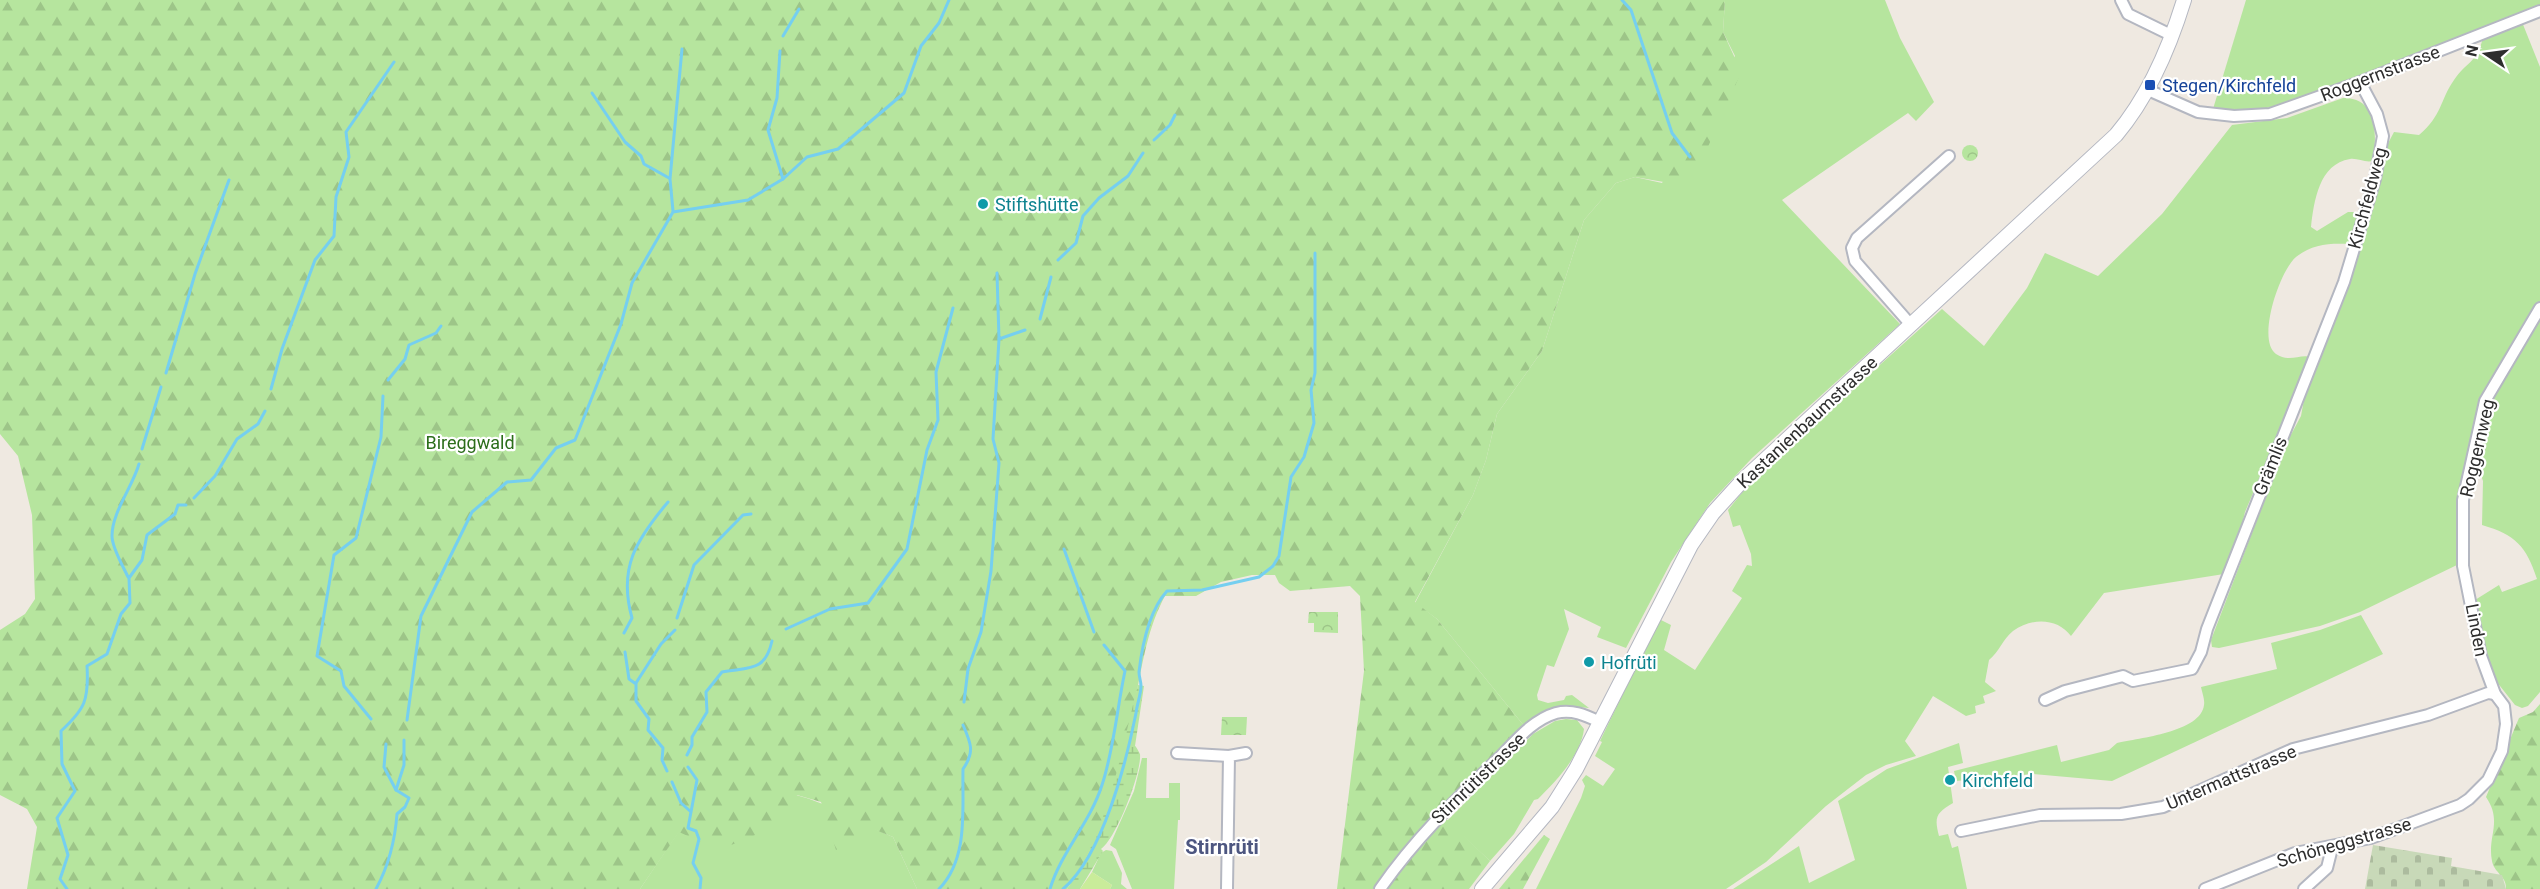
<svg xmlns="http://www.w3.org/2000/svg" width="2540" height="889" viewBox="0 0 2540 889" font-family="Roboto,sans-serif">
	<style>
		.grass { fill: #b6e59e }
		.forest { fill: url(#forest-firs) }
		.wetland { fill: url(#wetland-marsh) }
		.cemetery { fill: url(#cemetery-stones) }
		.park { fill: url(#park-crowns) }
		.pitch { fill: #c9ec9a }
		.lines { fill: none; stroke-linecap: round; stroke-linejoin: round }
		.stream { stroke: #75cff0; stroke-width: 3 }
		.minor-casing { stroke: #b4b7c1; stroke-width: 14 }
		.tertiary-casing { stroke: #b4b7c1; stroke-width: 16 }
		.minor { stroke: #fff; stroke-width: 10 }
		.tertiary { stroke: #fff; stroke-width: 14 }
		.transit-dot { fill: #1a4fb4; stroke: #fff; stroke-width: 2 }
		.culture-dot { fill: #0f9aa8; stroke: #fff; stroke-width: 2 }
		.labels { text-anchor: middle; dominant-baseline: central; stroke-width: 4.5; stroke-linejoin: round; paint-order: stroke }
		.street-label { font-size: 18px; fill: #2e2e2e; stroke: #fff }
		.transit-label { font-size: 18px; fill: #164399; stroke: #fff; text-anchor: start }
		.culture-label { font-size: 18px; fill: #0d838f; stroke: #fff; text-anchor: start }
		.park-label { font-size: 18px; fill: #2c6e1b; stroke: #fff }
		.neighbourhood-label { font-size: 20px; font-weight: bold; fill: #4d5680; stroke: #fff }
	</style>
	<defs>
		<pattern id="forest-firs" width="22" height="20" patternUnits="userSpaceOnUse" patternTransform="scale(1.5)"><rect width="22" height="20" fill="#b6e59e"/><path d="M5 1l3.5 6h-7zM16 11l3.5 6h-7z" fill="#9dc588"/></pattern>
		<pattern id="wetland-marsh" width="20" height="14" patternUnits="userSpaceOnUse" patternTransform="scale(1.5)"><rect width="20" height="14" fill="#b6e59e"/><path d="M1 5h8M5 5V1M11 12h8M15 12V8" fill="none" stroke="#9dc588"/></pattern>
		<pattern id="cemetery-stones" width="16" height="16" patternUnits="userSpaceOnUse" patternTransform="scale(1.5)"><rect width="16" height="16" fill="#c8d9b8"/><path d="M2 7V4a2 2 0 0 1 4 0v3zM10 15v-3a2 2 0 0 1 4 0v3z" fill="#acbb9e"/></pattern>
		<pattern id="park-crowns" width="20" height="18" patternUnits="userSpaceOnUse" patternTransform="scale(1.5)"><rect width="20" height="18" fill="#b6e59e"/><path d="M2 6a3 3 0 1 1 6 0M12 15a3 3 0 1 1 6 0" fill="none" stroke="#9dc588"/></pattern>
	</defs>
	<rect width="100%" height="100%" fill="#efe9e1"/>
	<!-- grass -->
	<g class="grass">
		<path d="M 1725,0 L 1885,0 L 1900,38 L 1934,102 L 1916,121 L 1908,113 L 1782,200 L 1900,324 L 1752,458 L 1710,503 L 1671,562 L 1626,648 L 1597,637 L 1601,627 L 1564,609 L 1569,629 L 1554,667 L 1547,665 L 1537,695 L 1538,700 L 1548,703 L 1564,700 L 1566,696 L 1572,695 L 1589,708 C 1564,705 1543,708 1525,727 L 1437,619 L 1415,603 L 1473,495 L 1486,460 L 1497,414 L 1542,351 L 1584,220 L 1616,183 L 1635,177 L 1662,183 L 1735,56 L 1723,32 Z"/>
		<path d="M 2246,0 L 2540,0 L 2540,7 L 2297,101 L 2258,110 L 2213,109 Z"/>
		<path d="M 2522,22 L 2540,67 L 2540,304 L 2481,408 L 2459,564 L 2360,612 L 2320,626 L 2219,648 L 2212,647 L 2211,640 L 2286,444 L 2301,416 L 2305,394 L 2352,273 L 2352,266 L 2385,162 L 2385,156 L 2382,155 L 2394,132 L 2419,135 C 2442,116 2440,100 2454,80 C 2467,61 2476,64 2483,38 Z"/>
		<path d="M 2343,98 C 2378,97 2377,136 2373,161 C 2365,163 2358,158 2350,159 C 2319,164 2314,201 2311,227 L 2317,231 L 2348,212 L 2359,212 L 2349,244 C 2330,243 2312,244 2296,257 C 2280,270 2256,340 2276,354 C 2289,363 2299,354 2311,357 L 2245,512 L 2239,538 L 2224,574 L 2104,593 L 2071,636 C 2058,618 2032,617 2013,631 C 2003,639 1999,652 1989,660 L 1985,682 L 1996,691 L 1983,696 L 1985,703 L 1975,706 L 1976,713 L 1966,716 L 1933,696 L 1905,741 L 1916,756 L 1886,765 L 1866,775 L 1826,806 L 1766,862 L 1726,889 L 1536,889 L 1581,798 L 1585,786 L 1582,780 L 1586,775 L 1603,786 L 1615,769 L 1595,756 L 1602,742 L 1600,741 L 1659,619 L 1671,625 L 1664,650 L 1695,670 L 1742,598 L 1732,591 L 1747,565 L 1752,566 L 1751,554 L 1740,525 L 1733,527 L 1728,510 L 1753,479 L 1942,309 L 1984,346 L 2027,288 L 2045,253 L 2098,276 L 2162,214 L 2232,125 L 2287,118 Z"/>
		<path d="M 2540,314 L 2540,692 L 2528,706 L 2522,708 L 2515,705 L 2489,672 L 2475,600 L 2499,585 L 2502,592 L 2537,579 C 2526,546 2516,535 2482,525 L 2483,481 L 2476,461 L 2486,403 Z"/>
		<path d="M 2361,615 L 2383,654 L 2112,781 L 2033,774 L 1956,781 L 1954,771 L 2057,745 L 2061,762 L 2109,750 L 2117,743 C 2139,738 2201,732 2204,705 C 2205,700 2202,692 2201,687 L 2277,669 L 2271,643 L 2320,630 Z"/>
		<path d="M 1566,719 L 1577,720 L 1584,729 C 1581,755 1556,781 1538,799 L 1534,800 L 1514,834 L 1490,861 L 1447,821 L 1533,734 L 1555,721 Z"/>
		<path d="M 1959,743 L 1963,763 L 1948,767 L 1953,803 C 1936,813 1934,817 1939,836 L 1948,834 L 1952,848 L 1958,846 L 1967,889 L 1733,889 L 1799,846 L 1809,883 L 1855,860 L 1838,801 L 1887,769 Z"/>
		<path d="M 1142,758 L 1147,758 L 1146,798 L 1169,798 L 1169,783 L 1180,783 L 1180,820 L 1178,820 L 1174,889 L 1132,889 L 1116,849 L 1110,845 L 1134,791 Z"/>
		<path d="M 796,795 C 831,804 860,824 893,837 L 917,889 L 640,889 L 679,831 Z"/>
		<path d="M 1106,850 L 1112,851 L 1122,873 L 1121,884 L 1127,889 L 1110,889 L 1112,885 L 1092,872 L 1101,853 Z"/>
	</g>
	<!-- forest -->
	<g class="forest">
		<path d="M 0,0 L 1725,0 L 1723,32 L 1739,67 L 1739,77 L 1703,158 L 1689,179 L 1675,184 L 1635,177 L 1616,183 L 1584,220 L 1542,351 L 1497,414 L 1486,460 L 1473,495 L 1415,602 L 1437,619 L 1525,727 L 1439,812 L 1490,861 L 1469,889 L 1337,889 L 1364,671 L 1360,596 L 1350,586 L 1290,591 L 1279,583 L 1275,575 L 1252,575 L 1221,582 L 1196,596 L 1165,596 C 1148,627 1143,661 1136,696 C 1122,762 1107,834 1067,889 L 917,889 L 893,837 L 868,827 L 836,850 L 821,802 L 797,795 L 782,824 L 719,850 L 679,832 L 640,889 L 27,889 L 37,827 L 27,809 L 0,795 L 0,630 L 25,614 L 35,599 L 32,515 L 18,456 L 0,434 Z"/>
		<path d="M 2540,704 L 2540,889 L 2506,889 C 2507,876 2494,873 2492,861 C 2487,836 2503,822 2486,797 L 2519,718 L 2533,712 Z"/>
		<path d="M 1544,835 L 1550,839 L 1523,889 L 1499,889 Z"/>
	</g>
	<!-- wetland -->
	<path class="wetland" d="M 1138,685 L 1144,686 L 1135,746 C 1136,746 1140,754 1140,754 C 1142,772 1116,839 1101,849 L 1103,851 L 1080,889 L 1067,889 C 1109,830 1120,754 1138,685 Z"/>
	<!-- cemetery -->
	<path class="cemetery" d="M 2373,845 L 2452,858 L 2451,866 L 2502,875 L 2506,889 L 2365,889 Z"/>
	<!-- park -->
	<g class="park">
		<circle cx="1970" cy="153" r="8"/>
		<path d="M 1309,612 L 1338,612 L 1338,633 L 1314,632 L 1314,623 L 1308,623 Z"/>
		<path d="M 1222,717 L 1247,717 L 1246,735 L 1221,735 Z"/>
	</g>
	<!-- pitch -->
	<path class="pitch" d="M 1092,872 L 1112,885 L 1110,889 L 1080,889 Z"/>
	<g class="lines">
		<!-- stream -->
		<g class="stream">
			<path d="M 1622,0 L 1631,10 L 1672,133 L 1690,157"/>
			<path d="M 783,36 L 799,9"/>
			<path d="M 780,51 L 777,98 L 768,130 L 783,179"/>
			<path d="M 592,93 L 625,142 L 641,156 L 644,164 L 669,178"/>
			<path d="M 1154,140 L 1170,125 L 1175,115"/>
			<path d="M 673,211 L 670,179 L 682,49"/>
			<path d="M 1058,260 L 1076,243 L 1083,216 L 1099,198 L 1128,176 L 1143,153"/>
			<path d="M 1040,319 L 1051,277"/>
			<path d="M 999,339 L 1025,330"/>
			<path d="M 166,373 L 195,274 L 229,180"/>
			<path d="M 388,380 L 405,359 L 409,345 L 436,333 L 441,326"/>
			<path d="M 271,389 L 282,349 L 315,260 L 334,236 L 336,197 L 349,157 L 346,132 L 394,62"/>
			<path d="M 142,449 L 161,387"/>
			<path d="M 194,498 L 215,476 L 237,439 L 258,424 L 265,411"/>
			<path d="M 1064,549 L 1094,632"/>
			<path d="M 128,577 C 123,566 112,548 112,536 C 112,512 132,488 139,464"/>
			<path d="M 677,618 L 694,565 L 743,515 L 751,514"/>
			<path d="M 786,629 L 830,609 L 868,603 L 907,549 L 927,450 L 938,420 L 936,372 L 953,308"/>
			<path d="M 624,633 L 632,618 C 618,568 636,540 668,502"/>
			<path d="M 625,652 L 629,679 L 636,684 L 636,701 L 649,719 L 648,730 L 663,748 L 662,760 L 667,771"/>
			<path d="M 636,683 L 661,644 L 675,630"/>
			<path d="M 964,702 L 968,669 L 981,632 L 991,571 L 999,463 L 993,439 L 999,339 L 997,273"/>
			<path d="M 371,719 L 344,686 L 341,671 L 317,656 L 334,555 L 356,538 L 381,437 L 383,396"/>
			<path d="M 407,720 L 421,616 L 472,512 L 507,482 L 531,480 L 556,448 L 575,440 L 621,324 L 632,283 L 673,212 L 748,200 L 783,179 L 807,157 L 838,149 L 904,93 L 921,46 L 939,23 L 949,0"/>
			<path d="M 386,744 L 384,767 L 396,790"/>
			<path d="M 687,755 L 692,745 L 692,737 L 707,712 L 706,692 L 722,672 C 750,667 765,672 772,641"/>
			<path d="M 688,767 L 697,780 L 688,828 L 696,831 L 699,839 L 693,863 L 701,878 L 700,889"/>
			<path d="M 672,782 L 681,803 L 690,811"/>
			<path d="M 67,889 L 60,879 L 68,855 L 57,818 L 75,791 L 62,764 L 61,731 C 85,709 89,700 87,666 L 107,654 L 121,614 L 130,603 L 129,578 L 142,560 L 147,535 L 175,514 L 178,505 L 186,505"/>
			<path d="M 376,889 C 389,865 395,841 397,814 L 405,807 L 409,798 L 396,790 L 404,765 L 404,740"/>
			<path d="M 939,889 C 969,858 962,809 963,769 C 975,752 971,743 963,725"/>
			<path d="M 1050,889 C 1061,852 1090,823 1102,785 C 1114,749 1117,708 1125,671 L 1104,645"/>
			<path d="M 1063,889 C 1103,855 1126,763 1136,713 C 1137,704 1141,694 1141,686 C 1141,681 1139,677 1139,672 C 1142,646 1149,611 1167,591 L 1202,590 L 1259,577 L 1273,566 L 1279,556 L 1291,477 L 1304,457 L 1314,423 L 1311,390 L 1315,373 L 1315,253"/>
		</g>
		<defs>
			<g id="minor">
				<path d="M 2121,0 L 2128,14 L 2171,35"/>
				<path d="M 2148,90 L 2198,112 L 2234,116 L 2270,114 L 2360,82 L 2540,11"/>
				<path d="M 1911,325 L 1855,261 L 1852,248 L 1857,238 L 1949,156"/>
				<path d="M 2045,700 L 2065,691 L 2123,676 L 2133,681 L 2192,669 L 2201,652 L 2207,629 L 2344,282 L 2375,179 L 2383,136 L 2377,114 L 2360,82"/>
				<path d="M 1177,753 L 1229,756"/>
				<path d="M 1961,831 L 2040,815 L 2121,814 L 2163,807 L 2293,749 L 2428,715 L 2488,693 L 2495,694"/>
				<path d="M 1227,889 L 1229,756 L 1246,753"/>
				<path d="M 1380,889 C 1414,840 1455,800 1498,759 C 1515,742 1532,720 1556,713 C 1572,709 1585,715 1600,722"/>
				<path d="M 2205,889 L 2295,853 L 2371,838 L 2460,805 L 2469,799 L 2488,780 L 2502,751 L 2506,724 L 2504,706 L 2495,694 L 2481,656 L 2463,566 L 2463,500 L 2485,401 L 2540,308"/>
				<path d="M 2304,889 L 2327,868 L 2332,848"/>
			</g>
			<path id="tertiary" d="M 1482,889 L 1552,807 L 1576,769 L 1691,545 L 1713,513 L 1743,480 L 2116,135 C 2149,96 2169,49 2184,0"/>
		</defs>
		<!-- minor casing -->
		<use href="#minor" class="minor-casing"/>
		<!-- tertiary casing -->
		<use href="#tertiary" class="tertiary-casing"/>
		<!-- minor -->
		<use href="#minor" class="minor"/>
		<!-- tertiary -->
		<use href="#tertiary" class="tertiary"/>
	</g>
	<!-- markers -->
	<rect class="transit-dot" x="2144" y="79" width="12" height="12" rx="3"/>
	<g class="culture-dot">
		<circle cx="983" cy="204" r="6"/>
		<circle cx="1589" cy="662" r="6"/>
		<circle cx="1950" cy="780" r="6"/>
	</g>
	<g class="labels">
		<!-- street labels -->
		<g class="street-label">
			<text transform="translate(2380 73) rotate(-21)">Roggernstrasse</text>
			<text transform="translate(2367 198) rotate(-75)">Kirchfeldweg</text>
			<text transform="translate(1807 422) rotate(-43)">Kastanienbaumstrasse</text>
			<text transform="translate(2477 448) rotate(-77)">Roggernweg</text>
			<text transform="translate(2270 466) rotate(-68)">Grämlis</text>
			<text transform="translate(2477 630) rotate(79)">Linden</text>
			<text transform="translate(2231 777) rotate(-23)">Untermattstrasse</text>
			<text transform="translate(1478 778) rotate(-44)">Stirnrütistrasse</text>
			<text transform="translate(2344 842) rotate(-16)">Schöneggstrasse</text>
		</g>
		<!-- transit labels -->
		<g class="transit-label">
			<text x="2162" y="85">Stegen/Kirchfeld</text>
		</g>
		<!-- culture labels -->
		<g class="culture-label">
			<text x="995" y="204">Stiftshütte</text>
			<text x="1601" y="662">Hofrüti</text>
			<text x="1962" y="780">Kirchfeld</text>
		</g>
		<!-- park labels -->
		<g class="park-label">
			<text x="470" y="442">Bireggwald</text>
		</g>
		<!-- neighbourhood labels -->
		<g class="neighbourhood-label">
			<text x="1222" y="847">Stirnrüti</text>
		</g>
	</g>
	<!-- north arrow -->
	<g transform="translate(2486 54) rotate(283)" stroke="#ffffff" stroke-width="4.5" paint-order="stroke">
	<path d="M0-4.5L10 22L0 15L-10 22Z" fill="#2e2e2e"/>
	<text y="-9" font-size="16" font-weight="bold" text-anchor="middle" fill="#2e2e2e">N</text>
	</g>
</svg>
